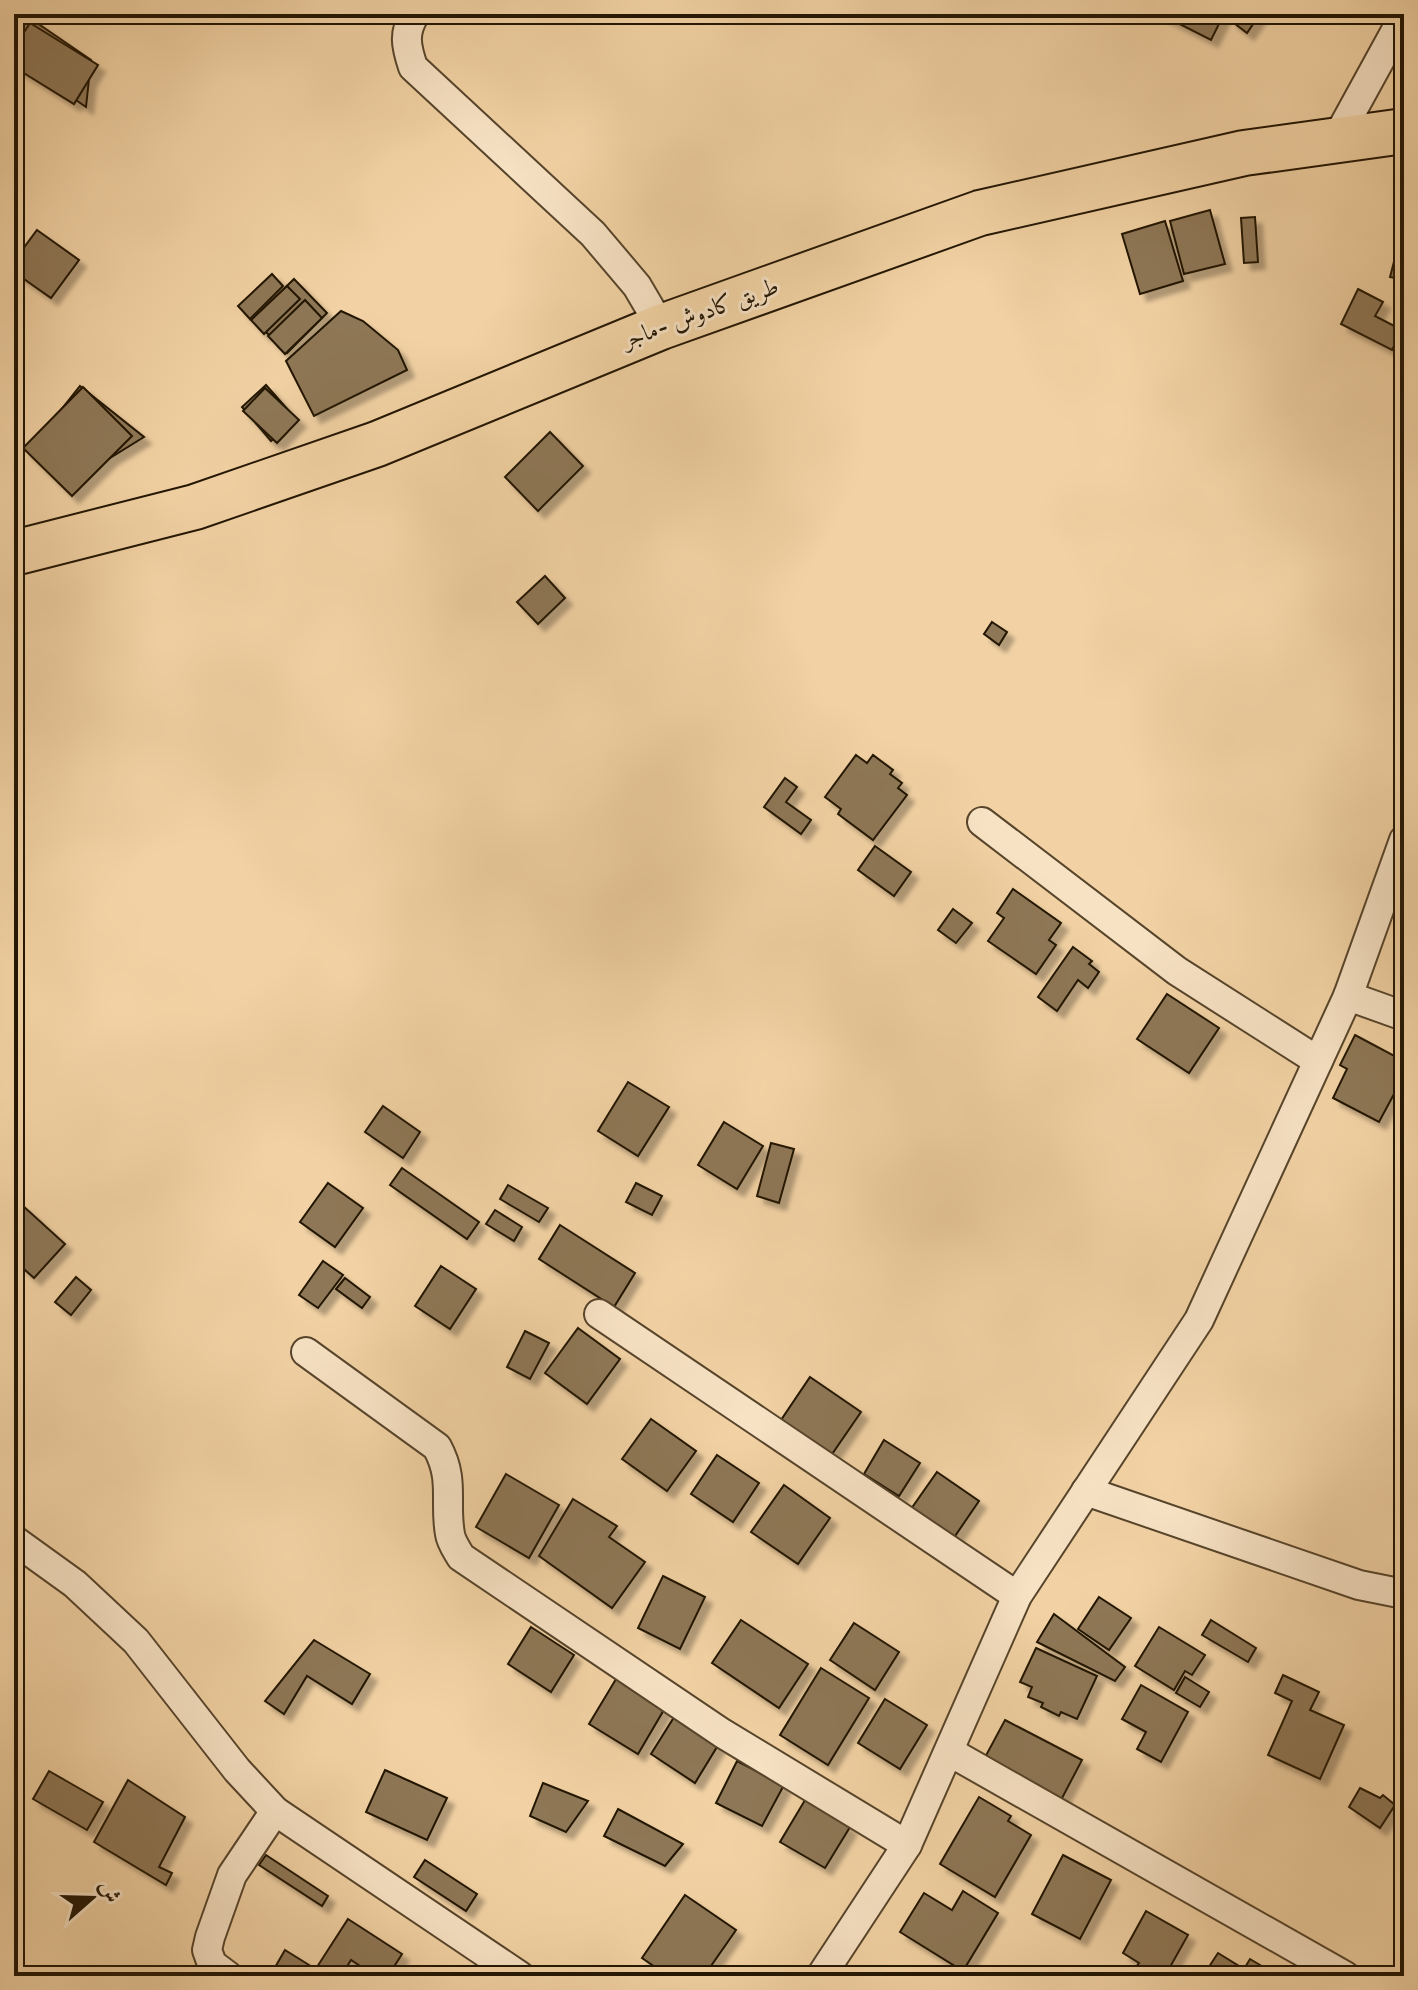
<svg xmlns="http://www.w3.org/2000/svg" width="1418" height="1990" viewBox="0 0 1418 1990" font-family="'IM FELL English',Amiri,serif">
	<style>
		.building { fill: #8e7757; stroke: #221503; stroke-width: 2; filter: url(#shadow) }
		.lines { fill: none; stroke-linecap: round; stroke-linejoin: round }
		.minor-casing { stroke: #56442b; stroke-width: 32 }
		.trunk-casing { stroke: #221503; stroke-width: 48 }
		.minor { stroke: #f7e2c4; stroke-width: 28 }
		.trunk { stroke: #f2d2a4; stroke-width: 44 }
		.labels { text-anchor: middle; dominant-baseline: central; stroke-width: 6; stroke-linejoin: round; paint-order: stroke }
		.street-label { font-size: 24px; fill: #221503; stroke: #f7e2c4 }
	</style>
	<defs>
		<filter id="shadow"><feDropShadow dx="7" dy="7" stdDeviation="2" flood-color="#0004"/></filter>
	</defs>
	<rect width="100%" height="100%" fill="#f2d2a4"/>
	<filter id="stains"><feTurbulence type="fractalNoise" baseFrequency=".0025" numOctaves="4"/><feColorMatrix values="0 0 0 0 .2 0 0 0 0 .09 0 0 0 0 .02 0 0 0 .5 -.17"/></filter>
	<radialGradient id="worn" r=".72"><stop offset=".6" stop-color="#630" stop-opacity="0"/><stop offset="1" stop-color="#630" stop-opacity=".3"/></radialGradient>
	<!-- building -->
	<g class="building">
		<path d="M 24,14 L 91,60 L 86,107 L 14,57 L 14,29 Z"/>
		<path d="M 1160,14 L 1224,14 L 1211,40 Z"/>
		<path d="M 1234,14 L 1260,14 L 1247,33 L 1230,20 Z"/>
		<path d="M 30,23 L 98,65 L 74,104 L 14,67 L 14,48 Z"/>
		<path d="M 1210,210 L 1225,264 L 1184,274 L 1170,221 Z"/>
		<path d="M 1255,217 L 1258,262 L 1244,263 L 1241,218 Z"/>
		<path d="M 1165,221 L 1183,281 L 1140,294 L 1122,234 Z"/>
		<path d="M 37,230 L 79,260 L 51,298 L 14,272 L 14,261 Z"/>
		<path d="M 1402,231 L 1404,231 L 1404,280 L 1390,277 Z"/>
		<path d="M 272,274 L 283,286 L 250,319 L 238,306 Z"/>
		<path d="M 294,279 L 327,313 L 287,353 L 253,319 Z"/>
		<path d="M 287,286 L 300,299 L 264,334 L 251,320 Z"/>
		<path d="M 1358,289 L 1383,302 L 1375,316 L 1402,330 L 1392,350 L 1341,324 Z"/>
		<path d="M 305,300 L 322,318 L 285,354 L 268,336 Z"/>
		<path d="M 341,311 L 363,321 L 398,350 L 407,370 L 314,416 L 286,361 Z"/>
		<path d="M 266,385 L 296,419 L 271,441 L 242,407 Z"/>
		<path d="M 80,386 L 144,437 L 76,479 L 33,445 Z"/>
		<path d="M 83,387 L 132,436 L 72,496 L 23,448 Z"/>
		<path d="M 265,388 L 299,420 L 277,443 L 243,411 Z"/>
		<path d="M 550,432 L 583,466 L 538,511 L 505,477 Z"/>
		<path d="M 545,576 L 565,598 L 538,624 L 517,602 Z"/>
		<path d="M 992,622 L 1007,632 L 999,645 L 984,634 Z"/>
		<path d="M 856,755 L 867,763 L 873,755 L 893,770 L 890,774 L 902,783 L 898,788 L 907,795 L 873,840 L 838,814 L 841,809 L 825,797 Z"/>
		<path d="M 785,778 L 797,787 L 786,802 L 811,820 L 801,834 L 764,807 Z"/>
		<path d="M 875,846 L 911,872 L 894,896 L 858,870 Z"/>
		<path d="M 1013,889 L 1061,923 L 1049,940 L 1056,945 L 1036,974 L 988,941 L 1004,918 L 997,913 Z"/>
		<path d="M 953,909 L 972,923 L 956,943 L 938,930 Z"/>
		<path d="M 1073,947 L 1092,961 L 1089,964 L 1099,972 L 1088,988 L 1078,980 L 1057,1011 L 1038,997 Z"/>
		<path d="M 1167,994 L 1219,1028 L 1189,1073 L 1137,1039 Z"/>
		<path d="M 1355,1035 L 1404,1061 L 1404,1099 L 1394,1094 L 1379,1122 L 1333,1098 L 1347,1069 L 1340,1065 Z"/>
		<path d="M 628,1082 L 669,1107 L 638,1156 L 598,1131 Z"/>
		<path d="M 383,1106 L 420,1132 L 403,1158 L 365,1132 Z"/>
		<path d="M 724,1122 L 763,1146 L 737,1189 L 698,1165 Z"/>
		<path d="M 771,1143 L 794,1149 L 779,1203 L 757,1196 Z"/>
		<path d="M 402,1168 L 479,1222 L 467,1239 L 390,1185 Z"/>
		<path d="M 328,1183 L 363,1208 L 335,1247 L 300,1222 Z"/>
		<path d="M 636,1183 L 662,1196 L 652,1215 L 626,1202 Z"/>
		<path d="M 508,1185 L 548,1208 L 539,1222 L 500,1199 Z"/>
		<path d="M 22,1205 L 65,1244 L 34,1278 L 14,1260 L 14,1214 Z"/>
		<path d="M 495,1210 L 522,1227 L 514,1241 L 486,1224 Z"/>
		<path d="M 560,1225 L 635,1273 L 614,1307 L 539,1259 Z"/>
		<path d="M 323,1261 L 343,1275 L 318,1308 L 299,1295 Z"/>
		<path d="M 441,1266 L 476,1289 L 450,1329 L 415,1306 Z"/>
		<path d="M 76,1277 L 91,1290 L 71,1315 L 55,1302 Z"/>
		<path d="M 345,1278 L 370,1297 L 362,1308 L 336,1289 Z"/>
		<path d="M 578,1328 L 620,1359 L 587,1404 L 545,1373 Z"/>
		<path d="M 525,1331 L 549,1343 L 530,1379 L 507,1367 Z"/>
		<path d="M 810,1377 L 861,1412 L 830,1457 L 779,1423 Z"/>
		<path d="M 651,1419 L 696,1451 L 667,1491 L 622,1459 Z"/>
		<path d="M 884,1440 L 920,1463 L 899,1496 L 864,1474 Z"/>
		<path d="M 717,1455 L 759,1483 L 733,1522 L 691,1494 Z"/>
		<path d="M 937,1472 L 979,1501 L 953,1539 L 911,1509 Z"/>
		<path d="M 506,1474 L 559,1505 L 529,1558 L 476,1527 Z"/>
		<path d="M 784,1485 L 830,1518 L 798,1564 L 751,1532 Z"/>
		<path d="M 573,1499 L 617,1526 L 609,1537 L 645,1562 L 612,1608 L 539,1556 Z"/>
		<path d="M 663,1576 L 705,1597 L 680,1649 L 638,1628 Z"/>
		<path d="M 1099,1597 L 1131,1618 L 1109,1650 L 1078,1629 Z"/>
		<path d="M 1054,1614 L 1125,1667 L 1115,1681 L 1037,1642 Z"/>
		<path d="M 741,1620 L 808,1664 L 779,1708 L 712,1663 Z"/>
		<path d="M 1211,1620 L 1256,1648 L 1248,1662 L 1202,1635 Z"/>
		<path d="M 854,1623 L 899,1652 L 875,1690 L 830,1660 Z"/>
		<path d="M 531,1627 L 574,1655 L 551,1692 L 508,1664 Z"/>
		<path d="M 1159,1627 L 1205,1655 L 1192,1675 L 1185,1671 L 1174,1690 L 1135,1666 Z"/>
		<path d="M 314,1640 L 370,1674 L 352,1704 L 307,1676 L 284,1714 L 265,1701 Z"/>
		<path d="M 1036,1648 L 1097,1676 L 1077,1719 L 1061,1712 L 1059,1716 L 1041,1707 L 1043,1703 L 1028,1697 L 1032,1687 L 1020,1682 Z"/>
		<path d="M 821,1668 L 869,1698 L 828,1765 L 780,1735 Z"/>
		<path d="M 1283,1675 L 1319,1692 L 1310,1710 L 1344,1725 L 1320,1779 L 1268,1755 L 1292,1701 L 1275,1693 Z"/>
		<path d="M 1185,1677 L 1209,1692 L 1200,1707 L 1176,1693 Z"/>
		<path d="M 616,1679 L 665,1708 L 638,1754 L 589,1724 Z"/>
		<path d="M 1141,1685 L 1188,1712 L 1161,1762 L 1137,1749 L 1146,1732 L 1122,1719 Z"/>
		<path d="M 885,1699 L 927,1725 L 900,1769 L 858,1743 Z"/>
		<path d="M 676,1714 L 720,1742 L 695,1783 L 651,1754 Z"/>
		<path d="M 1005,1720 L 1082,1760 L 1060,1802 L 983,1761 Z"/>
		<path d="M 737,1761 L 784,1785 L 762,1826 L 716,1803 Z"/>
		<path d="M 385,1770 L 447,1798 L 427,1840 L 366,1812 Z"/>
		<path d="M 49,1771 L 103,1802 L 87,1830 L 33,1799 Z"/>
		<path d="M 128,1780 L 185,1817 L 159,1867 L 172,1873 L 166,1885 L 94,1842 Z"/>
		<path d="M 543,1783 L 588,1801 L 566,1832 L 530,1816 Z"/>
		<path d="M 1360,1788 L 1380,1798 L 1383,1795 L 1395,1805 L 1380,1828 L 1349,1807 Z"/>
		<path d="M 979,1797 L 1011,1816 L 1008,1821 L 1031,1835 L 995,1897 L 940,1864 Z"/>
		<path d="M 805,1800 L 850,1827 L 825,1868 L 780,1842 Z"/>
		<path d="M 618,1809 L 683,1844 L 665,1866 L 604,1836 Z"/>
		<path d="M 266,1855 L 328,1896 L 322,1906 L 259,1865 Z"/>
		<path d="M 1063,1855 L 1111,1880 L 1080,1939 L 1032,1914 Z"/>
		<path d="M 425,1860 L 477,1894 L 466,1911 L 414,1877 Z"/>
		<path d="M 963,1891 L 998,1913 L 963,1971 L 900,1932 L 924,1893 L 952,1910 Z"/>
		<path d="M 685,1895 L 736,1930 L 704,1976 L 668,1976 L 642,1958 Z"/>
		<path d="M 1146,1911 L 1188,1935 L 1165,1976 L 1152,1976 L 1136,1967 L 1139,1963 L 1123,1953 Z"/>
		<path d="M 348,1919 L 402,1954 L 388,1976 L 357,1976 L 363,1968 L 351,1960 L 341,1976 L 330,1976 L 317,1967 Z"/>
		<path d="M 285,1950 L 317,1970 L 313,1976 L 270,1976 Z"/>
		<path d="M 1218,1953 L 1244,1969 L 1250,1959 L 1265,1968 L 1260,1976 L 1203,1976 Z"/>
	</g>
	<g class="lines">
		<defs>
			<g id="minor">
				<path d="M 415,14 C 403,33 406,46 413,67 L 593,234 L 637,286 L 661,327"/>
				<path d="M 1336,140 L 1404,16"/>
				<path d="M 982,822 L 1177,971 L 1318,1061"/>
				<path d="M 1348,996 L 1404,1016"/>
				<path d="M 599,1314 L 1017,1596"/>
				<path d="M 306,1352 L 437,1447 C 455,1480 444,1501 450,1534 C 451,1542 457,1550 461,1557 L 722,1733 L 907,1845"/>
				<path d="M 1086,1491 L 1359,1585 L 1404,1594"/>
				<path d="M 14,1540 L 75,1584 L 136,1641 L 237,1770 L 275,1811 L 520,1976"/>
				<path d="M 950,1752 L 1345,1976"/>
				<path d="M 228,1976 L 212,1964 L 207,1950 L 210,1937 L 232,1875 L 275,1811"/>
				<path d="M 821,1976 L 907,1845 L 1017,1596 L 1199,1320 L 1348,996 L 1404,840"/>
			</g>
			<path id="trunk" d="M 14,553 L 195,507 L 377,444 L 661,327 L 980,213 L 1244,153 L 1404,131"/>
		</defs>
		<!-- minor casing -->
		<use href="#minor" class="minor-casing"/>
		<!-- trunk casing -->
		<use href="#trunk" class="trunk-casing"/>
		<!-- minor -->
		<use href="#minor" class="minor"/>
		<!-- trunk -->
		<use href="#trunk" class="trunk"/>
	</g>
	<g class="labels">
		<!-- street labels -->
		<g class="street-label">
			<text transform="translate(701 314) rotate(-20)">طريق كادوش -ماجر</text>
		</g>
	</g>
	<!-- margin -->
	<rect width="1418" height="1990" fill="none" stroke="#f2d2a4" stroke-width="48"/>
	<rect x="16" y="16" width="1386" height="1958" fill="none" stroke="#221503" stroke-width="4"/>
	<rect x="24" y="24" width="1370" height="1942" fill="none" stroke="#221503" stroke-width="2"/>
	<!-- north arrow -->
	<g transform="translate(92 1898) rotate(70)" stroke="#f7e2c4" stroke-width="6" paint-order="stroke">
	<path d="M0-6L14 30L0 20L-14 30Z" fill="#221503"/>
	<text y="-12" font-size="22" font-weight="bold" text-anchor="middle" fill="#221503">ش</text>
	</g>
	<rect width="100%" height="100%" filter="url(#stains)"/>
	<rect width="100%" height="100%" fill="url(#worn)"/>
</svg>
